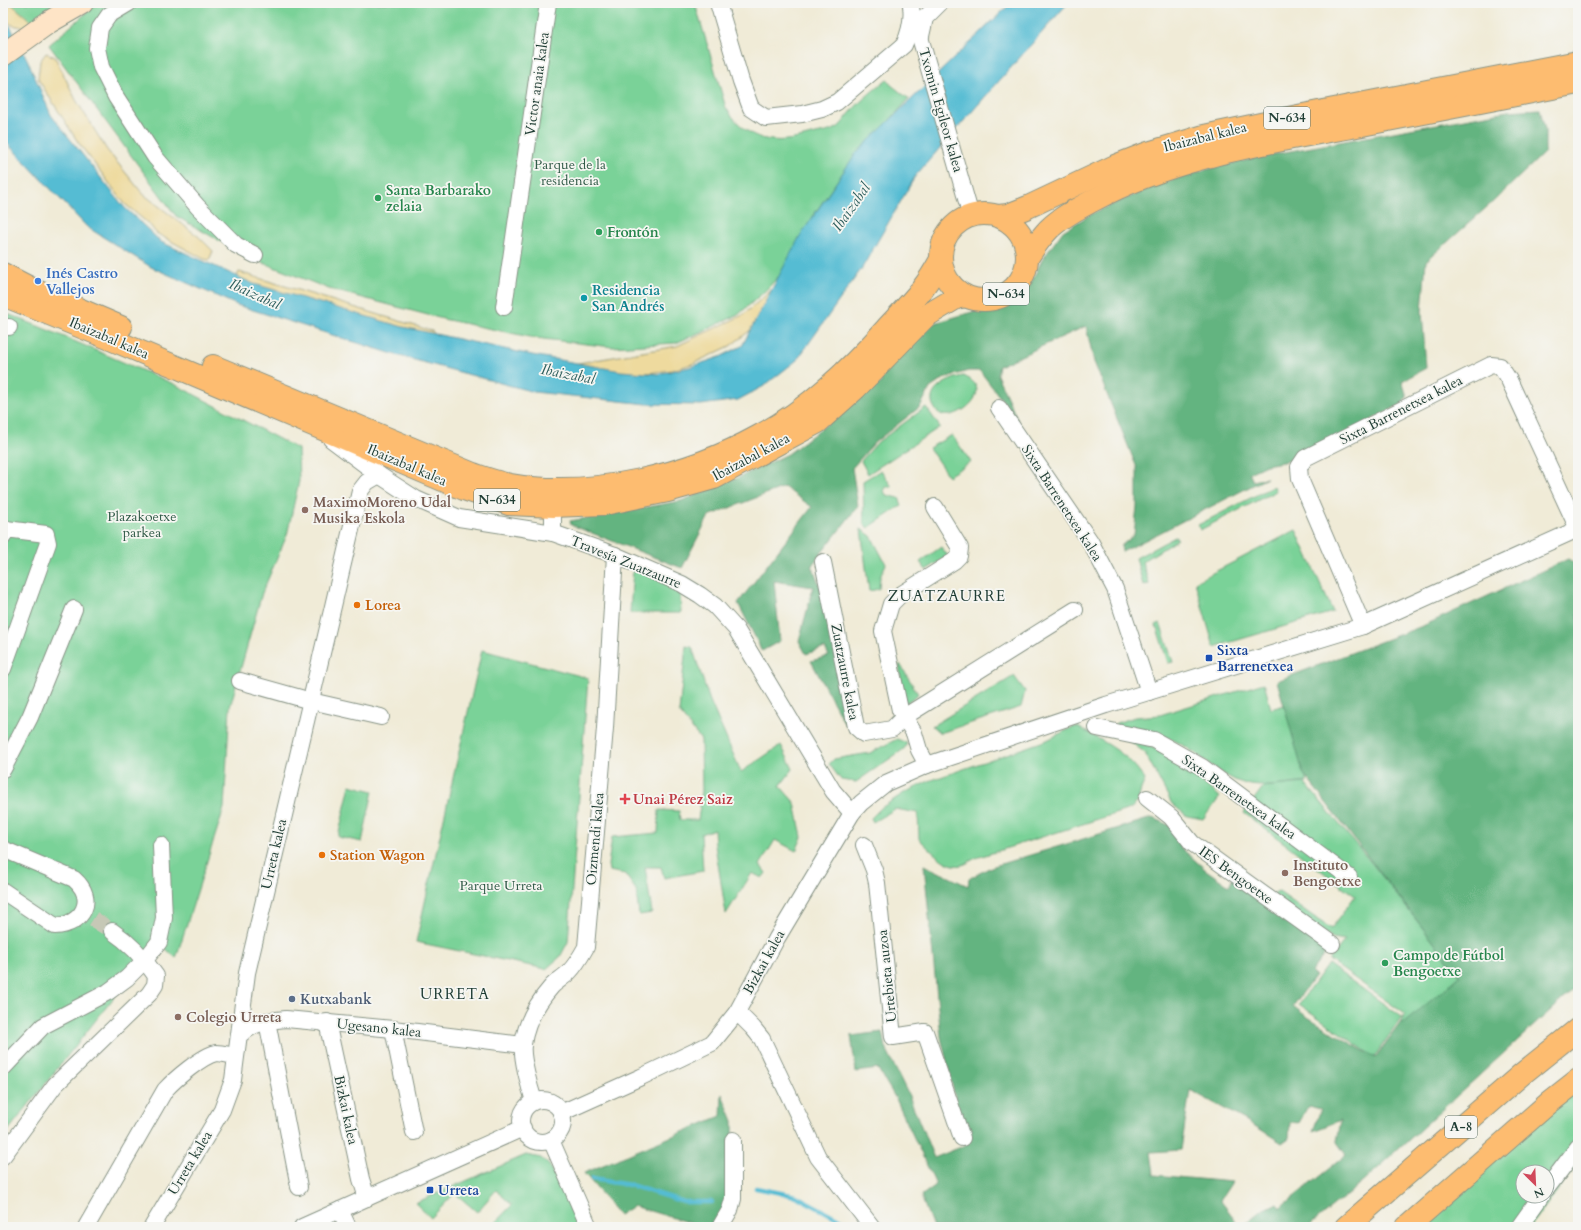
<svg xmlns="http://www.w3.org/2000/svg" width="1581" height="1230" viewBox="0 0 1581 1230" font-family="Cardo,serif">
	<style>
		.green { fill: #7ad298; stroke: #4c8866; fill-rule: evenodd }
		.forest { fill: #63b480; stroke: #41785a }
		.sand { fill: #eeda9e; stroke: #868c69 }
		.water { fill: #55bcd3; stroke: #3a7c84 }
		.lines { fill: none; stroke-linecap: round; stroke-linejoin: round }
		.stream { stroke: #55bcd3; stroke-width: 4.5 }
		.street-tunnel { stroke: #c6c8b6; stroke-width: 16; stroke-dasharray: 16 8; stroke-linecap: butt }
		.street-casing { stroke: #889486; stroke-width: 18 }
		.secondary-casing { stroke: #889486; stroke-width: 24 }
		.highway-casing { stroke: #889486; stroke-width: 24 }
		.street { stroke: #fff; stroke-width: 16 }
		.secondary { stroke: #fee4c6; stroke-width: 22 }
		.highway { stroke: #fdbc70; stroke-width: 22 }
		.leisure-dot { fill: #2e9e5b; stroke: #f6f6f2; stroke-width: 1.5 }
		.shop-dot { fill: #3f7fe0; stroke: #f6f6f2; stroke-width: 1.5 }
		.culture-dot { fill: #0f9aa8; stroke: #f6f6f2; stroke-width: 1.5 }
		.education-dot { fill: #8d6e63; stroke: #f6f6f2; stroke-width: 1.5 }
		.food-dot { fill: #e8710a; stroke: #f6f6f2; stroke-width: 1.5 }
		.transit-dot { fill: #1a4fb4; stroke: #f6f6f2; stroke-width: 1.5 }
		.health-dot { fill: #e0444e; stroke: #f6f6f2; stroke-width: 1.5 }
		.service-dot { fill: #5c6f8a; stroke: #f6f6f2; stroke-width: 1.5 }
		.labels { text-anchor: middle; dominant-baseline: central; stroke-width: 3.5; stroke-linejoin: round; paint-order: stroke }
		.shield { fill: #f6f6f2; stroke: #60746d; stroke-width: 1 }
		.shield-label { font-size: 13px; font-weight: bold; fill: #1f3d34 }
		.street-label { font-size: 14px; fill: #1f3d34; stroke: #f6f6f2 }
		.park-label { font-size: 14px; fill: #315b48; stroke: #f6f6f2 }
		.leisure-label { font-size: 14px; font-weight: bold; fill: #27864d; stroke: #f6f6f2; text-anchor: start }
		.shop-label { font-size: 14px; font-weight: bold; fill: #366cbe; stroke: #f6f6f2; text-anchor: start }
		.culture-label { font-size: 14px; font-weight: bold; fill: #0d838f; stroke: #f6f6f2; text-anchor: start }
		.education-label { font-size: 14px; font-weight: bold; fill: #785e54; stroke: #f6f6f2; text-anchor: start }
		.food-label { font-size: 14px; font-weight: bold; fill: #c56008; stroke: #f6f6f2; text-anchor: start }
		.transit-label { font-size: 14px; font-weight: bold; fill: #164399; stroke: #f6f6f2; text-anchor: start }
		.health-label { font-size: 14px; font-weight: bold; fill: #be3a42; stroke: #f6f6f2; text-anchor: start }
		.service-label { font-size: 14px; font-weight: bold; fill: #4e5e75; stroke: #f6f6f2; text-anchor: start }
		.water-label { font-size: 15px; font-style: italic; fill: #2c5d5c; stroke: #f6f6f2 }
		.neighbourhood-label { font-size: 15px; letter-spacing: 1px; fill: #1f3d34; stroke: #f6f6f2 }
	</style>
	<rect width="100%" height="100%" fill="#f6f6f2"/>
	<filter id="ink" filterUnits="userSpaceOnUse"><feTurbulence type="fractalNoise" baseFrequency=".025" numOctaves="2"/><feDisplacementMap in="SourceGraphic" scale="8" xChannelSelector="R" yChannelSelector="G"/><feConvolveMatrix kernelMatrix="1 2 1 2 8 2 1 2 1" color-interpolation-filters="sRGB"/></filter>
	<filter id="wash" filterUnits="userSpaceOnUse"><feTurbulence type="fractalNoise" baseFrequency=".012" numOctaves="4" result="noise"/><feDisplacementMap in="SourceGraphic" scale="16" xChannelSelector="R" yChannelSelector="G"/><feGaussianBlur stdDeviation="0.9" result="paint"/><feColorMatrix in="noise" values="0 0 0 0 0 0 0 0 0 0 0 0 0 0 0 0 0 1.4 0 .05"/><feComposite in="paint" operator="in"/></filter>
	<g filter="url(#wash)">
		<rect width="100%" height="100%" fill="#f0ebd7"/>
		<!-- green -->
		<g class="green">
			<path d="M 10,3 L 62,3 L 32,22 Z"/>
			<path d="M 98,3 L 695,3 L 726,108 C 749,142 773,146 811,135 C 819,133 830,132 837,128 C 843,124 846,117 851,112 C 861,100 875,89 887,79 L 890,84 L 909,99 L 846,168 L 815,213 L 781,274 L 765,291 L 738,315 L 676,343 L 612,347 L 535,338 L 443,319 L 329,289 L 246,256 L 176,216 L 49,45 Z"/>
			<path d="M 3,312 L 60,335 L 176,385 L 298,449 L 299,481 L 287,535 L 262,593 L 230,707 L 224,808 L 176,958 L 158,942 L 3,1137 Z"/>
			<path d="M 963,376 C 996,388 962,419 943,415 C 938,413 936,411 934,407 C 924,390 951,378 963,376 Z"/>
			<path d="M 926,407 L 940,427 L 868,474 L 861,461 L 878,442 Z"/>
			<path d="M 952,435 L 971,462 L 948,476 L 929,448 Z"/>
			<path d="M 881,470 L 892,487 L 886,487 L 884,491 L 886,495 L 899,498 L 902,505 L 868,528 L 864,524 L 863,481 Z"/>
			<path d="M 1274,486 L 1276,491 L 1200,530 L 1198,525 Z"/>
			<path d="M 861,529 L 871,536 L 886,564 L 880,577 L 879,589 L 869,591 Z"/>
			<path d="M 1296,530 L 1333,612 L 1214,647 L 1195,582 Z"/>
			<path d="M 1175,537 L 1178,539 L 1142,562 L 1149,584 L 1143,585 L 1136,558 Z"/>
			<path d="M 941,547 L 948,556 L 926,570 L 920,562 Z"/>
			<path d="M 633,569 L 680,589 L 681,613 L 630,613 Z"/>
			<path d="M 1160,623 L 1173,662 L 1168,663 L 1156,625 Z"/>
			<path d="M 686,646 L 692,647 L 710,701 L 741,772 L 781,745 L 793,769 L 780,786 L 795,803 L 802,837 L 796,851 L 775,840 L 760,865 L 766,873 L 762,878 L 752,873 L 726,914 L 715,845 L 714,829 L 701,834 L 703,871 L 664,878 L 661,867 L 645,867 L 652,913 L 639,915 L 636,890 L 625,874 L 609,871 L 608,865 L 612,837 L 658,833 L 659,810 L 679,811 L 680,820 L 698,820 L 702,791 L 701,740 L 679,712 Z"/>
			<path d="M 482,650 L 588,678 L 568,942 L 560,957 L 546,969 L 416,942 Z"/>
			<path d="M 900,664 L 918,694 L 905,704 L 899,665 Z"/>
			<path d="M 1014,676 L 1025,691 L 1021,707 L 940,733 L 932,726 Z"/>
			<path d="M 1264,683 L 1271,709 L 1284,705 L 1307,782 C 1285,784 1261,790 1240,782 C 1223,776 1209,763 1195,753 C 1171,736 1144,726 1115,727 L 1116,723 L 1135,717 L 1160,715 Z"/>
			<path d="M 1073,727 L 1078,727 C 1104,742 1130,754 1145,780 L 1141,789 L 1138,802 L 1130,809 L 976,858 C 971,860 967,864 962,865 C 946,869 930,849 919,839 L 918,813 L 895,809 L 873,822 L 871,818 L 881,808 L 904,793 L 929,781 L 1047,740 Z"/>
			<path d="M 1126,738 L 1150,746 L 1180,765 L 1220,797 L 1203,819 L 1187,816 L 1172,804 L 1145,753 Z"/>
			<path d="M 897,739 L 907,743 L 904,749 L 856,782 L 841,780 L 829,764 L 834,759 L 870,753 Z"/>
			<path d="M 1305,783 L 1374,866 L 1460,976 L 1404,1024 L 1401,1022 L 1405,1014 L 1329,960 L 1345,940 L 1332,938 L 1273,894 L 1279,892 L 1331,929 L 1355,896 L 1244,813 L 1263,787 Z"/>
			<path d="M 350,785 L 373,791 L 362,842 L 338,837 Z"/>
			<path d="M 1328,964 L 1402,1017 L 1374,1057 L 1299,1004 Z"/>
			<path d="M 1578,1078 L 1578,1163 L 1530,1227 L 1449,1227 L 1426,1223 ZM 1523,1172 L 1547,1172 L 1547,1196 L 1523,1196 Z"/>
			<path d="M 526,1155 L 541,1158 L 549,1165 L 579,1227 L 493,1227 L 492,1226 L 512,1205 L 496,1190 L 477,1212 L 455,1193 L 431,1218 L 415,1203 Z"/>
		</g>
		<!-- forest -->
		<g class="forest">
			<path d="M 1540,109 L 1545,130 L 1545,152 L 1495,200 L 1426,261 L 1422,311 L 1426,368 L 1402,381 L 1407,397 L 1402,404 L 1293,460 L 1266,465 L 1249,473 L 1253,481 L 1267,478 L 1122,552 L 1121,546 L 1134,535 L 1137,506 L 1137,468 L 1094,362 L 1086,326 L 999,366 L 997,375 L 1018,421 L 980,371 L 968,371 L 945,378 L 930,388 L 920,407 L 875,442 L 852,468 L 858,506 L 812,565 L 829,611 L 850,710 L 846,726 L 811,661 L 829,656 L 825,648 L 806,654 L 799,641 L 813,587 L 774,581 L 780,641 L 762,651 L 738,603 L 812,507 L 784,487 L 709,516 L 682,568 L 571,525 L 570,521 L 681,501 L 740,477 L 788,454 L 882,382 L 878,377 L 928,325 L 972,312 L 991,310 L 1013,302 L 1030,285 L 1042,260 L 1063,231 L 1093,213 L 1160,184 L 1204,170 L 1269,155 L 1508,111 Z"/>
			<path d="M 1568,559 L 1578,565 L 1578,987 L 1565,997 L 1364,1181 L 1308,1227 L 1242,1227 L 1264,1209 L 1277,1204 L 1280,1208 L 1346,1155 L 1337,1142 L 1341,1120 L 1313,1131 L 1321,1109 L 1308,1106 L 1299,1123 L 1290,1122 L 1289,1138 L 1282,1143 L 1247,1121 L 1190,1090 L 1181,1150 L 1151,1152 L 1154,1175 L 1232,1182 L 1220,1200 L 1241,1227 L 933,1227 L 921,1196 L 936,1185 L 896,1099 L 878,1069 L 856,1072 L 851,1036 L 882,1032 L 885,1047 L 909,1096 L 934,1158 L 966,1145 L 941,1037 L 924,865 L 968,886 L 969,879 L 972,877 L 991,867 L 1152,818 L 1171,826 L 1180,841 L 1179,846 L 1206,870 L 1229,886 L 1233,877 L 1330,947 L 1311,972 L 1315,976 L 1293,1006 L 1306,1016 L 1375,1058 L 1401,1022 L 1404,1023 L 1460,976 L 1303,773 L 1277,681 L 1425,625 Z"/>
			<path d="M 722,1094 L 733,1121 L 734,1189 L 724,1220 L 704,1227 L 633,1206 L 619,1215 L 584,1173 L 721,1116 Z"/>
		</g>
		<!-- sand -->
		<g class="sand">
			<path d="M 3,3 L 10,3 L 32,22 L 27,28 L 12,25 L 3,17 Z"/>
			<path d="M 46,53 L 55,57 L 76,100 L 107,150 L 143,194 L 199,237 L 213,251 L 209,260 L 204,259 L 156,233 L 150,225 L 125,204 L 78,142 L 38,79 L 40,61 Z"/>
			<path d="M 805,261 L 765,319 L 730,346 L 692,364 L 672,370 L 596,379 L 567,365 L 677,346 L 743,315 Z"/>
			<path d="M 239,272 L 432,331 L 438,337 L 234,282 Z"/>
		</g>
		<!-- water -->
		<path class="water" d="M 1011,3 L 1068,3 L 916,175 L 862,268 L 797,360 L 764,386 L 738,400 L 701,405 L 647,404 L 534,392 L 396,355 L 237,305 L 151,267 L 87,227 L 3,139 L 3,21 L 10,26 L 28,61 L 51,115 L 124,207 L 161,242 L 254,284 L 403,327 L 532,355 L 621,371 L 658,374 L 690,367 L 720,357 L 742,346 L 800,236 L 856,153 Z"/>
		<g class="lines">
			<!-- stream -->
			<g class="stream">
				<path d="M 592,1179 L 630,1185 L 684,1202 L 712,1202"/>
				<path d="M 756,1188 L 796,1196 L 841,1220 L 847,1227"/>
			</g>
		</g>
	</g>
	<g filter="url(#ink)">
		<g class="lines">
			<!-- street-tunnel -->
			<path class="street-tunnel" d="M 93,919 L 112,931"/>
			<defs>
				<g id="street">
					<path d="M 129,3 L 109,15 L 100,28 L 97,48 L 101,67 L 116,97 L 155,157 L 198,207 L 236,245 L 255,255"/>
					<path d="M 718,3 L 741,81 L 751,108 L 766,118 L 802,114 L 822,109 L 837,102 L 904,45 C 910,32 913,20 911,6"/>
					<path d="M 914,16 L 971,216"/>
					<path d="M 921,36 L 925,18 L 940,3"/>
					<path d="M 504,307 L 548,3"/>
					<path d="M 3,327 L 9,327"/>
					<path d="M 999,408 L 1090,541 L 1115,589 L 1149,692"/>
					<path d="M 331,439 L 379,475 L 416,499 L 459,518 L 553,533 L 615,555 L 682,584 L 700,595 L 715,606 L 736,629 L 833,791 L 852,813"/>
					<path d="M 553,506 L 553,533"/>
					<path d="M 3,537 L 6,529 L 46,534 L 48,543 L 3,669"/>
					<path d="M 823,562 L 856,727 L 864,734 L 892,729 L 904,717 L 1075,610"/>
					<path d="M 1363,626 L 1300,479 L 1299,467 L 1305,458 L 1491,365 L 1500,366 L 1509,380 L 1578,529"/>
					<path d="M 240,681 L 311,701 L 381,717"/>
					<path d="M 1097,728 L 1154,740 L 1202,767 L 1349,877"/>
					<path d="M 927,765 L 919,750 L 914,733 L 900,710 L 883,631 L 891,604 L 900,595 L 954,561 L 959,556 L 960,548 L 935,507"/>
					<path d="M 3,769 L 30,717 L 74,609"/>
					<path d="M 1147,798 L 1171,817 L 1192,843 L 1332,944"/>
					<path d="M 864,845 L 874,870 L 877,883 L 893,1037 L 925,1032 L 962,1138"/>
					<path d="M 3,849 L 74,879 C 97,899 83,925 55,926 L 3,891"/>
					<path d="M 737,1012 L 753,1028 L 762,1039 L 818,1157 L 872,1227"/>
					<path d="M 267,1021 L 299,1187"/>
					<path d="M 327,1022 L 361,1179 L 367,1198"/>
					<path d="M 393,1029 L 414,1132"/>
					<path d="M 239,1035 L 253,1026 L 267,1021 L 286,1019 L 393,1029 L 523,1045"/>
					<path d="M 3,1068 L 43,1026 L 108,992 L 127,978 L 145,960 L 159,942 L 164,918 L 161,845"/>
					<circle cx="542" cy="1121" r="21"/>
					<path d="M 534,1101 C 530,1089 521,1057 523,1044 C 526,1023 538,1002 552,986 C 557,981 564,977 569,972 C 576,965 581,956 586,947 L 605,728 L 615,555"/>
					<path d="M 561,1113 L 641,1077 L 712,1043 L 737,1012 L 777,938 L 852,813 L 861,803 L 886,783 L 927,765 L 1106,705 L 1363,626 L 1578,529"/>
					<path d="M 551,1140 L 589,1227"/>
					<path d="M 3,1156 L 55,1085 L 149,994 L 155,985 L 156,976 C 144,958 130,943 112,931"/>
					<path d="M 1547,1188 L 1578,1147"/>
					<path d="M 340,1210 L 348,1227"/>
					<path d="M 86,1227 L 165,1090 C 175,1079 202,1056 216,1053 C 222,1053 229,1055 235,1056"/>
					<path d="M 152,1227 L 222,1110 L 233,1080 L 247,973 L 360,491 L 367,482 L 379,475"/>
					<path d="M 302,1227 L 523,1128"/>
					<path d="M 720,1227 L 730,1210 L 733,1199 L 733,1140"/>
					<path d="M 1519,1227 L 1541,1196"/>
				</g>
				<path id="secondary" d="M 3,55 L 49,22 L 82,3"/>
				<g id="highway">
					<circle cx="984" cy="257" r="43"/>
					<path d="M 998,216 L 1008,215 L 1028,207 L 1115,166 L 1148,153 L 1204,136 L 1293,117 L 1578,62"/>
					<path d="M 1027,258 C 1034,248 1040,238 1049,229 C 1061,217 1077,209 1092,201 C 1176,155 1274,142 1367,124 C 1437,110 1508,97 1578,83"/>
					<path d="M 3,274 L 32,289 L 121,327"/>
					<path d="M 3,295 L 108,338 L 464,489 L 509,504 L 553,506 L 604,504 L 668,491 L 714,478 L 818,422 L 856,388 L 926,316 L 956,298 L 965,296"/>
					<path d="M 213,366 L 473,474 C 485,478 498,483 511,485 C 591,499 689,475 759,436 C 808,410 849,370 886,329 C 898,316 911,303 922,289 C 929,280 935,270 940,261"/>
					<path d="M 1346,1227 L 1522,1074 L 1578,1029"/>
					<path d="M 1407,1227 L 1550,1102 L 1578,1080"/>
				</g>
			</defs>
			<!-- street casing -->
			<use href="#street" class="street-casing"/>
			<!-- secondary casing -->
			<use href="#secondary" class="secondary-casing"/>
			<!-- highway casing -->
			<use href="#highway" class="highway-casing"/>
			<!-- street -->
			<use href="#street" class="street"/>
			<!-- secondary -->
			<use href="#secondary" class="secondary"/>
			<!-- highway -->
			<use href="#highway" class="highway"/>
		</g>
	</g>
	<!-- markers -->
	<g class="leisure-dot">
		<circle cx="378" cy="198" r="4"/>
		<circle cx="599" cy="232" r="4"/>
		<circle cx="1385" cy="963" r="4"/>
	</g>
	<circle class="shop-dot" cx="38" cy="281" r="4"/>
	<circle class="culture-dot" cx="584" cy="298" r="4"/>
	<g class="education-dot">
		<circle cx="305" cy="510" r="4"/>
		<circle cx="1285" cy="873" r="4"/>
		<circle cx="178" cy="1017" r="4"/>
	</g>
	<g class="food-dot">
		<circle cx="357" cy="605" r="4"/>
		<circle cx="322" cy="855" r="4"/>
	</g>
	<g class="transit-dot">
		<rect x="1205" y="654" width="8" height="8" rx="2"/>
		<rect x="426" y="1186" width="8" height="8" rx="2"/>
	</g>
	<path class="health-dot" d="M623 793h4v4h4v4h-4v4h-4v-4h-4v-4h4z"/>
	<circle class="service-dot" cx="292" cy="999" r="4"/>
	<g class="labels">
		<!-- shield labels -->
		<g class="shield">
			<rect x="1264" y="107" width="46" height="22" rx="3"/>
			<rect x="983" y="283" width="46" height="22" rx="3"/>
			<rect x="474" y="489" width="46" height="22" rx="3"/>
			<rect x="1445" y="1116" width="32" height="22" rx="3"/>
		</g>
		<g class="shield-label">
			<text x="1287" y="118">N-634</text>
			<text x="1006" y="294">N-634</text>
			<text x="497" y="500">N-634</text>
			<text x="1461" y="1127">A-8</text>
		</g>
		<!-- street labels -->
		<g class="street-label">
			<text transform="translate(537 84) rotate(-82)">Victor anaia kalea</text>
			<text transform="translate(941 110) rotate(74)">Txomin Egileor kalea</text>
			<text transform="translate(1205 137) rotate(-14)">Ibaizabal kalea</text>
			<text transform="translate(109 338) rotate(23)">Ibaizabal kalea</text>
			<text transform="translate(1401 410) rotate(-27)">Sixta Barrenetxea kalea</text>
			<text transform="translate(751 457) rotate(-28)">Ibaizabal kalea</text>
			<text transform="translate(407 465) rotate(23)">Ibaizabal kalea</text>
			<text transform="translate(1062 503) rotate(57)">Sixta Barrenetxea kalea</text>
			<text transform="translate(626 562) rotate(22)">Travesía Zuatzaurre</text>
			<text transform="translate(845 672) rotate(79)">Zuatzaurre kalea</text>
			<text transform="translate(1239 797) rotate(35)">Sixta Barrenetxea kalea</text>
			<text transform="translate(595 839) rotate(-85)">Oizmendi kalea</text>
			<text transform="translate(274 854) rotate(-77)">Urreta kalea</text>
			<text transform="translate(1236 875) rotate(36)">IES Bengoetxe</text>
			<text transform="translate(764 962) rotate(-61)">Bizkai kalea</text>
			<text transform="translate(887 976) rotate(-96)">Urtebieta auzoa</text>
			<text transform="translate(379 1028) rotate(6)">Ugesano kalea</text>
			<text transform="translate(346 1110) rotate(78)">Bizkai kalea</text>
			<text transform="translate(190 1163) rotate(-59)">Urreta kalea</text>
		</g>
		<!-- park labels -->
		<g class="park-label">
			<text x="570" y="164">Parque de la<tspan x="570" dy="16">residencia</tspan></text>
			<text x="142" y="516">Plazakoetxe<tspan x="142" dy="16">parkea</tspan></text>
			<text x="501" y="885">Parque Urreta</text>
		</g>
		<!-- leisure labels -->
		<g class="leisure-label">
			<text x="386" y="190">Santa Barbarako<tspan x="386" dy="16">zelaia</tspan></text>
			<text x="607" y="232">Frontón</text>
			<text x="1393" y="955">Campo de Fútbol<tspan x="1393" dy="16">Bengoetxe</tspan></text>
		</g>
		<!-- shop labels -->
		<g class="shop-label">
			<text x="46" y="273">Inés Castro<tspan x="46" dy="16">Vallejos</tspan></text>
		</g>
		<!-- culture labels -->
		<g class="culture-label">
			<text x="592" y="290">Residencia<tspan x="592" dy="16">San Andrés</tspan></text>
		</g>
		<!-- education labels -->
		<g class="education-label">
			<text x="313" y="502">MaximoMoreno Udal<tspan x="313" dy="16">Musika Eskola</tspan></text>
			<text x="1293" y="865">Instituto<tspan x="1293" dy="16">Bengoetxe</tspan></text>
			<text x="186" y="1017">Colegio Urreta</text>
		</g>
		<!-- food labels -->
		<g class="food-label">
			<text x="365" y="605">Lorea</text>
			<text x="330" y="855">Station Wagon</text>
		</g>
		<!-- transit labels -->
		<g class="transit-label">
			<text x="1217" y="650">Sixta<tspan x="1217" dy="16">Barrenetxea</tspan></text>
			<text x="438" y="1190">Urreta</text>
		</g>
		<!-- health labels -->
		<g class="health-label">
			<text x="633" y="799">Unai Pérez Saiz</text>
		</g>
		<!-- service labels -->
		<g class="service-label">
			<text x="300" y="999">Kutxabank</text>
		</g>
		<!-- water labels -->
		<g class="water-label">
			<text transform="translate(851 207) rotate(-55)">Ibaizabal</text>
			<text transform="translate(255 294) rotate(24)">Ibaizabal</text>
			<text transform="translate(568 374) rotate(11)">Ibaizabal</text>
		</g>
		<!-- neighbourhood labels -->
		<g class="neighbourhood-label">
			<text x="947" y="596">ZUATZAURRE</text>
			<text x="455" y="994">URRETA</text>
		</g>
	</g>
	<!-- margin -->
	<rect width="1581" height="1230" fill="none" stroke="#f6f6f2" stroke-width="16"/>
	<!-- north arrow -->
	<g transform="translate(1535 1184) rotate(156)"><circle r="19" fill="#f6f6f2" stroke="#a0aca6"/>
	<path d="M0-3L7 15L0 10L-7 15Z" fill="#d1495b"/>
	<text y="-6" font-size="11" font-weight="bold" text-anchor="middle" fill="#1f3d34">N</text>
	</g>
</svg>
